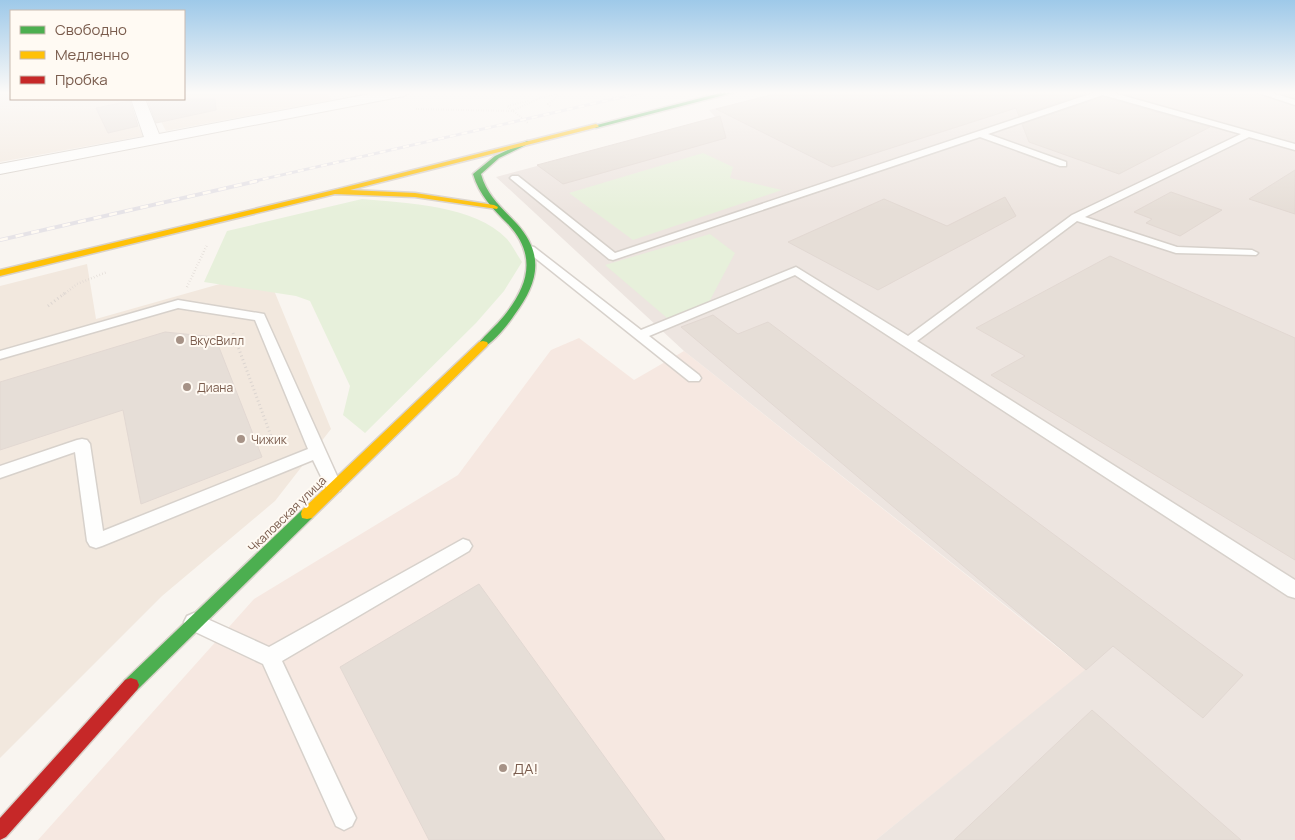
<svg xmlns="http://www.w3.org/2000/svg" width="1295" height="840" viewBox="0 0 1295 840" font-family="Manrope,sans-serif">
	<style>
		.residential { fill: #f2e8de }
		.commercial { fill: #f6e8e1 }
		.industrial { fill: #ede5e0 }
		.green { fill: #e7f0db }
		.building { fill: #e6ded7; stroke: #e2d8d2 }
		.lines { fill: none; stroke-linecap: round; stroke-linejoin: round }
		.lane-casing { stroke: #d7d1cb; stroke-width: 3 }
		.street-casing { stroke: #d7d1cb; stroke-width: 2 }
		.fast-casing { stroke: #d9d2cb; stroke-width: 3 }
		.slow-casing { stroke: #d9d2cb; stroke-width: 3 }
		.jam-casing { stroke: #d9d2cb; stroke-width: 3 }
		.path-far3 { stroke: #dcd5d0; stroke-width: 2; stroke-dasharray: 0.5 2; stroke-linecap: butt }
		.path-far2 { stroke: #dcd5d0; stroke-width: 2.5; stroke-dasharray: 0.5 2.5; stroke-linecap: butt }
		.path-far1 { stroke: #dcd5d0; stroke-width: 3; stroke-dasharray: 1 3; stroke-linecap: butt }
		.path { stroke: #dcd5d0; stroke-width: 4; stroke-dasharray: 1 4.5; stroke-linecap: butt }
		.lane { fill: #fefefd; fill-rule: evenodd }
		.street { fill: #fefefd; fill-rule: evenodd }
		.fast { fill: #4caf50; fill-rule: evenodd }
		.slow { fill: #ffc107; fill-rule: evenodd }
		.jam { fill: #c62828; fill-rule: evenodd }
		.rail-far1-casing { stroke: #e6e3e7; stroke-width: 3 }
		.rail-casing { stroke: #e6e3e7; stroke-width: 4 }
		.rail-far1 { stroke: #fffaf3; stroke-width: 2; stroke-dasharray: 6; stroke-linecap: butt }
		.rail { stroke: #fffaf3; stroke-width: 2.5; stroke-dasharray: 8; stroke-linecap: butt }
		.poi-dot { fill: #a69286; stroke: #fffaf3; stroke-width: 2 }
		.labels { text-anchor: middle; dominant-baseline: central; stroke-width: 4; stroke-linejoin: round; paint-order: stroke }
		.poi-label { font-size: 12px; fill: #7a5c4d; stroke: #fffaf3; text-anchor: start }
		.street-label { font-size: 12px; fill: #7a5c4d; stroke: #fffaf3 }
		.near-poi-label { font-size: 15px; fill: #7a5c4d; stroke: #fffaf3; text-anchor: start }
	</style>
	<rect width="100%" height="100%" fill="#f9f5f0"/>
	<!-- residential -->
	<g class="residential">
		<path d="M 0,92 L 11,92 L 11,99 L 127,99 L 143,136 L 0,162 Z"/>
		<path d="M 184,92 L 326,92 L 332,100 L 166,131 L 149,99 L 184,99 Z"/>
		<path d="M 87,264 L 96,319 L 266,271 L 331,429 L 275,501 L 162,596 L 0,758 L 0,286 Z"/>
	</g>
	<!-- commercial -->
	<path class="commercial" d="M 579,338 L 634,380 L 684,351 L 1086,670 L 876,840 L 38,840 L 254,599 L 458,475 L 551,350 Z"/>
	<!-- industrial -->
	<path class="industrial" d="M 782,92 L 1295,92 L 1295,840 L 876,840 L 1086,669 L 684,351 L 496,177 L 716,118 L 709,110 Z"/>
	<!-- green -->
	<g class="green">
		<path d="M 703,153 L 733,167 L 730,178 L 782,190 L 633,240 L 569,193 Z"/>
		<path d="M 362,199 C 406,203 475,205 507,239 C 513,246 517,255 522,262 L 504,291 L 476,323 L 365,433 L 343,415 L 350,386 L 310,301 L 296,296 L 204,282 L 227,231 Z"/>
		<path d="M 710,234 L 735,253 L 708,304 L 667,318 L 605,265 Z"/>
	</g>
	<!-- building -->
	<g class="building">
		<path d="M 782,92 L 1089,92 L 1019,116 L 1016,108 L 832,167 L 716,109 Z"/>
		<path d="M 1103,97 L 1210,127 L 1119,174 L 1029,142 L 1022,124 Z"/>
		<path d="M 147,99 L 215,99 L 216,110 L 156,123 Z"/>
		<path d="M 130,101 L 138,126 L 108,133 L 96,108 Z"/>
		<path d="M 720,116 L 726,138 L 563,184 L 537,165 Z"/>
		<path d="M 1295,170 L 1295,214 L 1249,199 Z"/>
		<path d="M 1171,192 L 1222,210 L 1180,236 L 1146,223 L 1152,219 L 1134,212 Z"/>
		<path d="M 1005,197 L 1016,216 L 878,290 L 788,242 L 884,199 L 947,226 Z"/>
		<path d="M 1110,256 L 1295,338 L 1295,560 L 991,375 L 1025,356 L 976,328 Z"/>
		<path d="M 713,315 L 738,334 L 768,322 L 1243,675 L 1203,718 L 1113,646 L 1086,670 L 681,327 Z"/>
		<path d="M 165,332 L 215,337 L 262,457 L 141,504 L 123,410 L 0,450 L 0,382 Z"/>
		<path d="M 479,584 L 665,840 L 429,840 L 340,667 Z"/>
		<path d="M 1092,710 L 1241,840 L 954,840 Z"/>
	</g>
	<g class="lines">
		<defs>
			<g id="lane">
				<path d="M 1096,92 L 1110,92 L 1295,144 L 1295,150 L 1249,137 L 1085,217 L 1177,247 L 1252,250 L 1258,253 L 1256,255 L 1176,253 L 1077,221 L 917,341 L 1295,580 L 1295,598 L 1288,596 L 795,275 L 649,336 L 699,375 L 701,378 L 699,381 L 689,381 L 524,249 L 530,246 L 534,247 L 641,330 L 796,267 L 908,336 L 1072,215 L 1241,134 L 1103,95 L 988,134 L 1066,162 L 1066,166 L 1060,166 L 980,137 L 613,260 L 609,259 L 510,178 L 512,176 L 518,176 L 615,253 Z"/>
				<path d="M 1256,92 L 1269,92 L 1295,100 L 1295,105 Z"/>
				<path d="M 178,300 L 264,314 L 342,487 L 340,491 L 334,493 L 328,491 L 313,460 L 102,546 L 96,548 L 90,546 L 87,541 L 75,452 L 0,478 L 0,466 L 77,440 L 82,439 L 87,440 L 90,444 L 103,531 L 308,449 L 255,320 L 178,308 L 0,359 L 0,351 Z"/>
				<path d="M 463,539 L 469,541 L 472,546 L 469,551 L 282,661 L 356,818 L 352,826 L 344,830 L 336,826 L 263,664 L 187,628 L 184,622 L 187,616 L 194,613 L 269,647 Z"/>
			</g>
			<path id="street" d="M 380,92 L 411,92 L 404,96 L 0,174 L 0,164 L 144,137 L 131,99 L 145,99 L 159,134 Z"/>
			<g id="fast">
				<path d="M 724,92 L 736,92 L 596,128 L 593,126 Z"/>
				<path d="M 527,141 L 532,142 L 499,158 L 481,174 C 487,196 502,208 517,224 C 545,255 538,283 515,314 C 509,323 493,344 483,347 L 478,344 C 486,334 496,326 504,316 C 529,285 537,255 508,224 C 493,209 479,195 473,174 L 495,156 Z"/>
				<path d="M 307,509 L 312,510 L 313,514 L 312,518 L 137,690 L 131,692 L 125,690 L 123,685 L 125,680 L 302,510 Z"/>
			</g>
			<g id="slow">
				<path d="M 596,124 L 599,126 L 598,127 L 350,190 L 415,193 L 494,205 L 498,207 L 497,209 L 415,197 L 335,194 L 0,276 L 0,270 L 334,190 Z"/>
				<path d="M 483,341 L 487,342 L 488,344 L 487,346 L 312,518 L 307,519 L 302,518 L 301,514 L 302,510 L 479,342 Z"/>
			</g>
			<path id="jam" d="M 131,678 L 137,680 L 139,685 L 137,690 L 6,837 L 0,840 L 0,818 L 125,680 Z"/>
		</defs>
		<!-- lane casing -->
		<use href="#lane" class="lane-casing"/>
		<!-- street casing -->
		<use href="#street" class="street-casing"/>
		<!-- fast casing -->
		<use href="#fast" class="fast-casing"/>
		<!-- slow casing -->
		<use href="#slow" class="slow-casing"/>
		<!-- jam casing -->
		<use href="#jam" class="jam-casing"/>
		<!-- path-far3 -->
		<g class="path-far3">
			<path d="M 537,99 L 565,92"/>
			<path d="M 528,101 L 507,106 L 528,123"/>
			<path d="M 550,106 L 548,104 L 558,96"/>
			<path d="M 416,109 L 512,111 L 538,99"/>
		</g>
		<!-- path-far2 -->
		<g class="path-far2">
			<path d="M 187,287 L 207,245"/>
			<path d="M 63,295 L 77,284 L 107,272"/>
		</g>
		<!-- path-far1 -->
		<g class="path-far1">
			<path d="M 48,306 L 65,293"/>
			<path d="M 233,333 L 271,436"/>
		</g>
		<!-- path -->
		<path class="path" d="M 270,435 L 274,445"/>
		<!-- lane -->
		<use href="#lane" class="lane"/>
		<!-- street -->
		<use href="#street" class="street"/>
		<!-- fast -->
		<use href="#fast" class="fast"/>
		<!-- slow -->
		<use href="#slow" class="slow"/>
		<!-- jam -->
		<use href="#jam" class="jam"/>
		<defs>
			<path id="rail-far1" d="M 251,182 L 644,92"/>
			<path id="rail" d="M 0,240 L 257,181"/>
		</defs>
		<!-- rail-far1 casing -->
		<use href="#rail-far1" class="rail-far1-casing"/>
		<!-- rail casing -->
		<use href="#rail" class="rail-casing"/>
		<!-- rail-far1 -->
		<use href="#rail-far1" class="rail-far1"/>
		<!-- rail -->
		<use href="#rail" class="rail"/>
	</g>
	<!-- sky -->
	<linearGradient id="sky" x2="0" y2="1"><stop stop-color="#9ec9e9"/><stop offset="0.44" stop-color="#fcfaf8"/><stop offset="1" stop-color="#fcfaf8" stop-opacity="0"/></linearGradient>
	<rect width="1295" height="210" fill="url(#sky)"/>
	<!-- markers -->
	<g class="poi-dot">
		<circle cx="180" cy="340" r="5"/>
		<circle cx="187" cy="387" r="5"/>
		<circle cx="241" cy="439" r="5"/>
		<circle cx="503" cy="768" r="5"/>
	</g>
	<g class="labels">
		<!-- poi labels -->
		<g class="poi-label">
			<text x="190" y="340">ВкусВилл</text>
			<text x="197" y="387">Диана</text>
			<text x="251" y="439">Чижик</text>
		</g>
		<!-- street labels -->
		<g class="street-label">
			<text transform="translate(287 514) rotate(-44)">Чкаловская улица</text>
		</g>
		<!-- near-poi labels -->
		<g class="near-poi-label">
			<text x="513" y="768">ДА!</text>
		</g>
	</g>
	<!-- legend -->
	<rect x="10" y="10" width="175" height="90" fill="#fffaf3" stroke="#cabbb1"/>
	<rect x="20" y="26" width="25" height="8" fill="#4caf50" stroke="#cabbb1"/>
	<text x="55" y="35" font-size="15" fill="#7a5c4d">Свободно</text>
	<rect x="20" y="51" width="25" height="8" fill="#ffc107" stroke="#cabbb1"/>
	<text x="55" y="60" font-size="15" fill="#7a5c4d">Медленно</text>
	<rect x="20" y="76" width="25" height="8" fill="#c62828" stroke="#cabbb1"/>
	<text x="55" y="85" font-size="15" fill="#7a5c4d">Пробка</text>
</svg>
